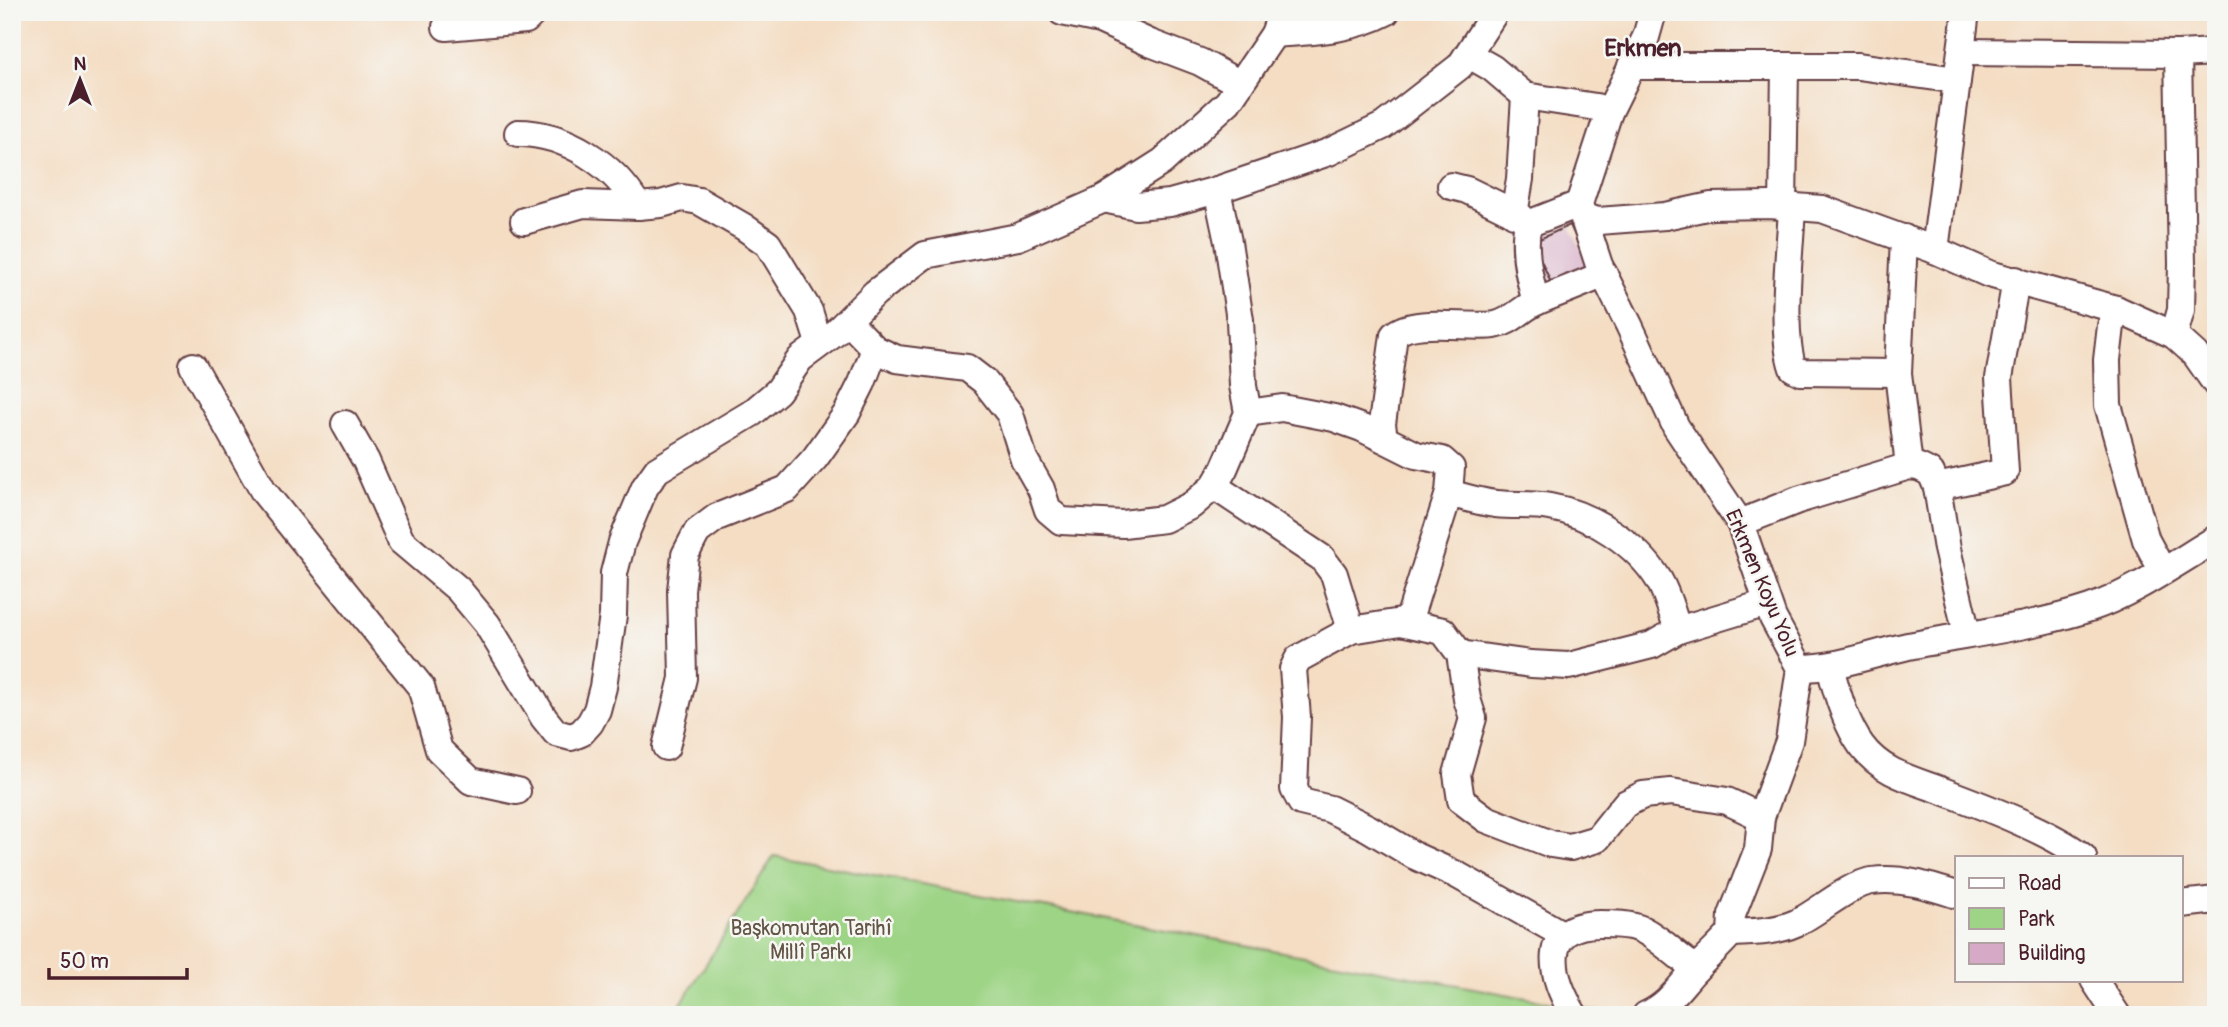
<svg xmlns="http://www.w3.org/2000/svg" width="2228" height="1027" viewBox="0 0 2228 1027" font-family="Pangolin,sans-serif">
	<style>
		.green { fill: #9dd485; stroke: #747a58; stroke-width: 2 }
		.building { fill: #d6aac7 }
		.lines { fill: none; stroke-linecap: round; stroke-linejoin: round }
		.minor-casing { stroke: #643c42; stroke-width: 30 }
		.minor { stroke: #fff; stroke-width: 26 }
		.labels { text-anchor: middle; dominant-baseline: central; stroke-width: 5; stroke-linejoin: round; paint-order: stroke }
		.street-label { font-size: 21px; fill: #4a1f2b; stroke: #f6f6f2 }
		.park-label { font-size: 21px; fill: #635546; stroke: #f6f6f2 }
		.quarter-label { font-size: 24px; font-weight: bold; fill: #4a1f2b; stroke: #f6f6f2 }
	</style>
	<rect width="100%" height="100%" fill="#f6f6f2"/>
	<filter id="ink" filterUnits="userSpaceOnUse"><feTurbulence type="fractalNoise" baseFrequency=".0143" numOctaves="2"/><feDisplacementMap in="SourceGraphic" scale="14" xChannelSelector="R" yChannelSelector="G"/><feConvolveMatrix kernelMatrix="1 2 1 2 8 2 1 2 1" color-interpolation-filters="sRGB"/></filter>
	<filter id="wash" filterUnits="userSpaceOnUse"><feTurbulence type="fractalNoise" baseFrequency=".00686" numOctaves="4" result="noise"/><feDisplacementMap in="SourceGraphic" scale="28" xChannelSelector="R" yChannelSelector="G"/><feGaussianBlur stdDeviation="1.57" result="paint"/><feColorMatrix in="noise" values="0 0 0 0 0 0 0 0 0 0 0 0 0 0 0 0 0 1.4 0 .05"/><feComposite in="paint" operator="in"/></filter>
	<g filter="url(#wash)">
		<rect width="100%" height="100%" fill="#f4ddc3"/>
		<!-- green -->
		<path class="green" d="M 774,856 L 1616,1015 L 674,1015 Z"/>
		<g id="blocks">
			<!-- building -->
			<path class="building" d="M 1570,225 L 1590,269 L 1552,285 L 1533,242 Z"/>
		</g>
	</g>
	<g filter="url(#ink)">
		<use href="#blocks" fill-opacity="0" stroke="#643c42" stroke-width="2"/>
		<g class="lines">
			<defs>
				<g id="minor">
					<path d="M 1062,12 L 1100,20 L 1150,43 L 1200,62 L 1240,84"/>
					<path d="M 446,27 L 526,20 L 534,12"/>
					<path d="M 1274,34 C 1312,31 1352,30 1386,12"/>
					<path d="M 1961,52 L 2178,54 L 2216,52"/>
					<path d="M 1469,55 L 1492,68 L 1525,96 L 1596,107 L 1609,112"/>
					<path d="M 1631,66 L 1858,66 L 1957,80"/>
					<path d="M 518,133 C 566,133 614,165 638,206"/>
					<path d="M 1451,186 L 1467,190 L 1520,216 L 1526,222"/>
					<path d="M 1104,199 L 1136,206 L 1170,203 L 1217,190 L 1329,152 L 1383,126 L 1460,66 L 1495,12"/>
					<path d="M 1783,207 L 1785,67"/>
					<path d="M 1792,208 C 1790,250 1780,331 1793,368 L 1801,372 L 1898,373"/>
					<path d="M 1514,214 L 1520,179 L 1525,96"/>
					<path d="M 1583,217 L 1598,221 L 1665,216 L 1711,206 L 1769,205 L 1822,209 L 1935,250 L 1989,274 L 2116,309 L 2174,335 L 2195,354 L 2216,384"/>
					<path d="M 524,221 L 583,204 L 638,206 L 661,204 L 682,198 L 699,201 L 744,227 L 768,244 L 809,311 L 819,343"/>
					<path d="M 1528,224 C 1522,248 1529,278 1536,302"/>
					<path d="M 1528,224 L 1579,204"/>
					<path d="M 1904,238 L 1898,373 L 1909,466"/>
					<path d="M 1935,250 L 1966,12"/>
					<path d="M 2116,309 L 2111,326 L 2107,360 L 2108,405 L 2146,540 L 2162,570"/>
					<path d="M 848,321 L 875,349 L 897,359 L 967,368 L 984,381 L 1010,414 L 1024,459 L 1041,489 L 1048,510 L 1061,521 L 1123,524 L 1164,519 L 1192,505 L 1214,486 L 1224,469 L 1248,413 L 1243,386 L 1240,320 L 1228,242 L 1217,190"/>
					<path d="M 2174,335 L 2181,310 L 2182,264 L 2178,54"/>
					<path d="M 193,366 L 264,492 L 421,687 L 439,750 L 471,781 L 517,791"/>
					<path d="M 1248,413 L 1282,408 L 1334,418 L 1362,428 L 1416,455 L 1442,460 L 1451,468 L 1449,493 L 1408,622"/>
					<path d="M 345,424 L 366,461 L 401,541 L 458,589 L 487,624 L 544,718 L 556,733 L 571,737 L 581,733 L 590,723 L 597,710 L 603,687 L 613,615 L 614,573 L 622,542 L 645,487 L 657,470 L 752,413 L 778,391 L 800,359 L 835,333 L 875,293 L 925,255 L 1018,237 L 1104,199 L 1162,162 L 1228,102 L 1274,34 L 1282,12"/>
					<path d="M 1384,439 L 1382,424 L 1394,335 C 1413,317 1469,329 1495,325 C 1512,322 1523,307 1538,301 C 1560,292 1582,284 1604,274"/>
					<path d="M 1214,486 L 1322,558 L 1334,574 L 1351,630"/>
					<path d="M 1937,487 L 2005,472 L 1999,378 L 2016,280"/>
					<path d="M 1449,493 C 1464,497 1480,502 1496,504 C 1514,506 1532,504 1550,507 C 1591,514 1637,544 1659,580 C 1668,595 1672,614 1678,630 L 1767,603"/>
					<path d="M 1740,523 L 1798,500 L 1909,466 L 1919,467 L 1931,473 L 1937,487 L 1947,549 L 1967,634"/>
					<path d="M 1460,654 L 1531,664 L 1569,666 L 1652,645 L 1678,630"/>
					<path d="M 1830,666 C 1836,691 1846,724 1861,745 C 1881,773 1913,780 1943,791 C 1983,806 2052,832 2083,857"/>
					<path d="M 1800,668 C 1837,668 1872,654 1908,646 C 1968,634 2033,627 2090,608 C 2130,595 2179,561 2216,539"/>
					<path d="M 666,747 L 683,678 L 681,590 L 685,555 L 697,532 L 717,517 L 787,489 L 815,458 L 847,413 L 862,383 L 875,349"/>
					<path d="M 2181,904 L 2216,900"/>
					<path d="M 1731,933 C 1753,932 1776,932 1796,923 C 1817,913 1850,884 1872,881 C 1901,877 1929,886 1957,895"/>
					<path d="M 1562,934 L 1457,875 L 1415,856 L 1368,828 L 1330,809 L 1301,802 L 1294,789 L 1297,717 L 1293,669 L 1298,659 L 1351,630 L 1401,622 L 1443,631 L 1460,654 L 1467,699 L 1473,718 L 1457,774 L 1461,800 L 1486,819 L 1551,844 L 1570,847 L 1597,839 L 1625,804 L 1643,795 L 1671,792 L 1727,801 L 1761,817"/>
					<path d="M 2094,980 L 2117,1015"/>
					<path d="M 1574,1015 C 1551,977 1537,924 1600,924 C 1613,924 1631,924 1643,930 C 1662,940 1678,957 1696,969"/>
					<path d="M 1646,1015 C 1669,1005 1679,987 1696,969 C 1707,957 1720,946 1731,933 L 1732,915 L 1758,849 L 1761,817 L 1789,741 L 1800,668 L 1773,618 L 1740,523 L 1676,427 L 1629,325 L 1599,265 L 1579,204 L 1609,112 L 1646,37 L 1653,12"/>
				</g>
			</defs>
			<!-- minor casing -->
			<use href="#minor" class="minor-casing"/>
			<!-- minor -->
			<use href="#minor" class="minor"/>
		</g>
	</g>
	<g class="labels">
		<!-- street labels -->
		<g class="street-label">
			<text transform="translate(1762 583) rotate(67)">Erkmen Koyu Yolu</text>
		</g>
		<!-- park labels -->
		<g class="park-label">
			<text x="811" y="928">Başkomutan Tarihî<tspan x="811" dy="24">Millî Parkı</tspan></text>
		</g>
		<!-- quarter labels -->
		<g class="quarter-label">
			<text x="1643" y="48">Erkmen</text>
		</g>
	</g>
	<!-- margin -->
	<rect width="2228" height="1027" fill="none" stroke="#f6f6f2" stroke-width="42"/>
	<!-- legend -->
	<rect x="1955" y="856" width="228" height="126" fill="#f6f6f2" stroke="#b1a0a2" stroke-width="2"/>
	<rect x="1969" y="878" width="35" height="10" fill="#ffffff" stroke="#b1a0a2" stroke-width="2"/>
	<text x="2018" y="890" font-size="21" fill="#4a1f2b">Road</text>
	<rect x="1969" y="908" width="35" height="21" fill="#9dd485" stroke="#b1a0a2" stroke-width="2"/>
	<text x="2018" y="926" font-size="21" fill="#4a1f2b">Park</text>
	<rect x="1969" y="943" width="35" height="21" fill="#d6aac7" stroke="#b1a0a2" stroke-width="2"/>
	<text x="2018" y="960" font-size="21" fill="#4a1f2b">Building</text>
	<!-- north arrow -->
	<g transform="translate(80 80)" stroke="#f6f6f2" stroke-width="5" paint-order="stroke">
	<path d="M0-5L12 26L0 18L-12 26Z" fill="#4a1f2b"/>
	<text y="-10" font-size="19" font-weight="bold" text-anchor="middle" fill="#4a1f2b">N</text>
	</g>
	<!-- scale -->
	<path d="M49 968v10h138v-10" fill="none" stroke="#4a1f2b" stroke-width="3.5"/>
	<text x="60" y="968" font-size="21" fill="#4a1f2b" stroke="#f6f6f2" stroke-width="5" paint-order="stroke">50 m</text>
</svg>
